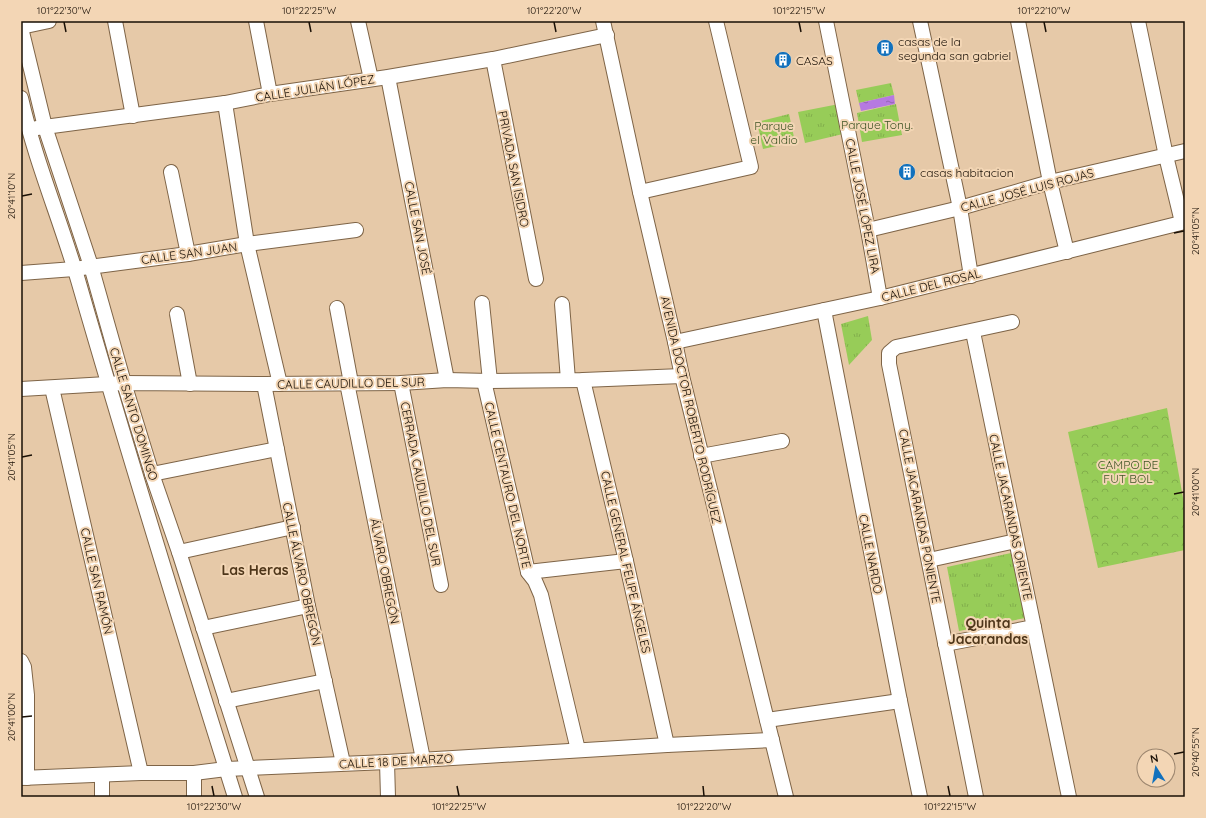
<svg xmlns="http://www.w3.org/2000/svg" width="1206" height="818" viewBox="0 0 1206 818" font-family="Quicksand,sans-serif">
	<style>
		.grass { fill: url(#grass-tufts) }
		.forest { fill: url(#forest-crowns) }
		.water { fill: url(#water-ripples) }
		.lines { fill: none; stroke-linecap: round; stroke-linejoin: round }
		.minor-casing { stroke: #7e6447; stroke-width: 16 }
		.minor { stroke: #fff; stroke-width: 14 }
		.ticks { fill: none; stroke: #190f05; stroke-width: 1.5 }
		.labels { text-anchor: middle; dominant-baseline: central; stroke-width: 4; stroke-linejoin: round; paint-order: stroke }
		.poi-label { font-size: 12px; fill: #190f05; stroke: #f3d6b5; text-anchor: start }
		.street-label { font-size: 12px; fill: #190f05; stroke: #f3d6b5 }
		.park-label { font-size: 12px; fill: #3e5425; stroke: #f3d6b5 }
		.quarter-label { font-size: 14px; font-weight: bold; fill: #4e361a; stroke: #f3d6b5 }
		.neatline { fill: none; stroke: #190f05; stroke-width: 1.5 }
		.ticks-label { font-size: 10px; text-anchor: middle; fill: #190f05 }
	</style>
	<defs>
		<pattern id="grass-tufts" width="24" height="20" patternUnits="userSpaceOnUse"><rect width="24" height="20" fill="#97cc58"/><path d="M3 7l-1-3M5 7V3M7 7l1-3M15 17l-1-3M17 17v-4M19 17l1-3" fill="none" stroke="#82ae4b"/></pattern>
		<pattern id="forest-crowns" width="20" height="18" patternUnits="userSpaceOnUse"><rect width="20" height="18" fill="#97cc58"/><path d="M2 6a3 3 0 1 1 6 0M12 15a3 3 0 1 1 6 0" fill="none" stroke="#82ae4b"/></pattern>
		<pattern id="water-ripples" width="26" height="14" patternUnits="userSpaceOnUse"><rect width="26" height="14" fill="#b679e1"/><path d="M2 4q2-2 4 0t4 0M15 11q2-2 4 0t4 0" fill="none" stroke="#9362b4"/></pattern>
	</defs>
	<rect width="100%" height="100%" fill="#e6c9a8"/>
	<!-- grass -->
	<g class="grass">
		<path d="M 891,83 L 894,95 L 859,103 L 856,90 Z"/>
		<path d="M 839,104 L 843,134 L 805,143 L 798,112 Z"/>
		<path d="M 896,104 L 902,135 L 862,142 L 857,113 Z"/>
		<path d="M 789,114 L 795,142 L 763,149 L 757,122 Z"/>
		<path d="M 868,316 L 872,340 L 849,365 L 841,324 Z"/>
		<path d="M 1011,553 L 1025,618 L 959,631 L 947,567 Z"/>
	</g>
	<!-- forest -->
	<path class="forest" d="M 1167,408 L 1185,509 L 1185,550 L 1098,568 L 1068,432 Z"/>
	<!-- water -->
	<path class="water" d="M 894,95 L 895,104 L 861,111 L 859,103 Z"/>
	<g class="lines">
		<defs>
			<g id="minor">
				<path d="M 115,21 L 133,116"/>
				<path d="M 256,21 L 270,94"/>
				<path d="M 358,21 L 371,79"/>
				<path d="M 603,21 L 640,192 L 675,342 L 682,376 L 786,797"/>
				<path d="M 826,21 L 868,230 L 880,298"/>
				<path d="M 920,21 L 960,208 L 971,276"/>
				<path d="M 1018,21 L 1050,182 L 1067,252"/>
				<path d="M 1138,21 L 1166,156 L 1182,222"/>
				<path d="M 21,27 L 49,21"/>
				<path d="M 21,28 L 45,127 L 91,266 L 124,383 L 152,474 L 179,552 L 257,797"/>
				<path d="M 493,59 L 536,279"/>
				<path d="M 388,77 L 447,380"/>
				<path d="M 21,98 C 35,160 60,219 78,280 C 128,453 181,625 235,797"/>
				<path d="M 225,103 L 247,244 L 280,384"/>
				<path d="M 37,128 L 225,103 L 270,94 L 388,77 L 493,59 L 607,35"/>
				<path d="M 171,172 L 188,254"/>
				<path d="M 640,192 L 751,167 L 716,21"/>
				<path d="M 868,230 L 960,208 L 1050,182 L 1185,151"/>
				<path d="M 21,273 L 74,269 L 188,254 L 247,244 L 356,230"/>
				<path d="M 482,303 L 490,381"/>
				<path d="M 562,304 L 568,380"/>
				<path d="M 337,308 L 351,383"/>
				<path d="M 824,310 L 900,701 L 920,797"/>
				<path d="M 177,314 L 190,384"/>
				<path d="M 973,332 L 1069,797"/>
				<path d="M 675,342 L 880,298 L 1185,222"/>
				<path d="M 583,380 L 626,561 L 667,745"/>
				<path d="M 484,381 L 528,572 L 535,581 L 541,595 L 578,750"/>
				<path d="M 347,383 L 423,759"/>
				<path d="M 401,383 L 441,585"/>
				<path d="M 264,384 L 308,606 L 343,763"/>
				<path d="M 52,388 L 141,773"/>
				<path d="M 21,389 L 124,383 L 264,384 L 401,383 L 447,380 L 490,381 L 583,380 L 682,376"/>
				<path d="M 701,456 L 782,441"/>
				<path d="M 152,474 L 277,449"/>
				<path d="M 179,552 L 293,527"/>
				<path d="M 929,560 L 1016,541"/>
				<path d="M 528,572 L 626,561"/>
				<path d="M 203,628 L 308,606"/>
				<path d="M 945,644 L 1034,627"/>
				<path d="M 21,661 L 24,667 L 27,695 L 27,778"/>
				<path d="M 226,701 L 325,681"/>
				<path d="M 767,720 L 900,701"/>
				<path d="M 387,762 L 388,797"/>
				<path d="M 194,773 L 194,797"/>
				<path d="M 102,775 L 102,797"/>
				<path d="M 21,778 L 141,773 L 194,773 L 226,769 L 387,762 L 667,745 L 772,740"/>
				<path d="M 976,797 L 889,364 L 889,353 L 896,347 L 1012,322"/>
			</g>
		</defs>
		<!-- minor casing -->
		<use href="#minor" class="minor-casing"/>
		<!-- minor -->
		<use href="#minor" class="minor"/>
	</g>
	<!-- ticks -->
	<path class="ticks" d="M 64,22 L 66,32M 309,22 L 311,32M 554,22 L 556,32M 799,22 L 801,32M 1044,22 L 1046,32M 22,196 L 32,194M 1174,233 L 1184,231M 22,457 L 32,455M 1174,494 L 1184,492M 22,717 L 32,716M 1174,754 L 1184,752M 212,786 L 214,796M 457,786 L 459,796M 703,786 L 704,796M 948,786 L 950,796"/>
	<!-- icons -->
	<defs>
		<symbol id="building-disc" viewBox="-11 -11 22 22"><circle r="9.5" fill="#1271bd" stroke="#f3d6b5"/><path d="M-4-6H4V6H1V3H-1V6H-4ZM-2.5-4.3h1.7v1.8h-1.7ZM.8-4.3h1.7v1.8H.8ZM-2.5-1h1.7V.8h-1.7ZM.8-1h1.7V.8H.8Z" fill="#fff"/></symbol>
	</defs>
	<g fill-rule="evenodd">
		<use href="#building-disc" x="875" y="38" width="20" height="20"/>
		<use href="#building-disc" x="773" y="50" width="20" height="20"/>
		<use href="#building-disc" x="897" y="162" width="20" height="20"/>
	</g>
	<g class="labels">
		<!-- poi labels -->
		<g class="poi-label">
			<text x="898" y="41">casas de la<tspan x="898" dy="14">segunda san gabriel</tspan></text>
			<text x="796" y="60">CASAS</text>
			<text x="920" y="172">casas habitacion</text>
		</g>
		<!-- street labels -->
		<g class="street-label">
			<text transform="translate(315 88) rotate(-9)">CALLE JULIÁN LÓPEZ</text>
			<text transform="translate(514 169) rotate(79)">PRIVADA SAN ISIDRO</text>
			<text transform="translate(1027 190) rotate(-15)">CALLE JOSÉ LUIS ROJAS</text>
			<text transform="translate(863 206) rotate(79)">CALLE JOSÉ LÓPEZ LIRA</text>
			<text transform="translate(418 228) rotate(79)">CALLE SAN JOSÉ</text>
			<text transform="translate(189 253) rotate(-8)">CALLE SAN JUAN</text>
			<text transform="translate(931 285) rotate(-14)">CALLE DEL ROSAL</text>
			<text transform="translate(351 383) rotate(-1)">CALLE CAUDILLO DEL SUR</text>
			<text transform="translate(691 410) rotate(77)">AVENIDA DOCTOR ROBERTO RODRÍGUEZ</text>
			<text transform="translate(134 414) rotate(73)">CALLE SANTO DOMINGO</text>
			<text transform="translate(421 484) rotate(79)">CERRADA CAUDILLO DEL SUR</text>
			<text transform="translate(508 485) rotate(77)">CALLE CENTAURO DEL NORTE</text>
			<text transform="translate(920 516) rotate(79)">CALLE JACARANDAS PONIENTE</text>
			<text transform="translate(1011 517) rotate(78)">CALLE JACARANDAS ORIENTE</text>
			<text transform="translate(871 554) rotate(79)">CALLE NARDO</text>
			<text transform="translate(626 562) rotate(77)">CALLE GENERAL FELIPE ÁNGELES</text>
			<text transform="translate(385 571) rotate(79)">ÁLVARO OBREGÓN</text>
			<text transform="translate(302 574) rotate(78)">CALLE ÁLVARO OBREGÓN</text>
			<text transform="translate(97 581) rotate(77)">CALLE SAN RAMÓN</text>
			<text transform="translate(396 761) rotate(-3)">CALLE 18 DE MARZO</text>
		</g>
		<!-- park labels -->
		<g class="park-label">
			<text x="877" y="124">Parque Tony.</text>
			<text x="774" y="125">Parque<tspan x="774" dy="14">el Valdio</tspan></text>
			<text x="1128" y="464">CAMPO DE<tspan x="1128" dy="14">FUT BOL</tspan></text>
		</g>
		<!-- quarter labels -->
		<g class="quarter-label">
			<text x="255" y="570">Las Heras</text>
			<text x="988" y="623">Quinta<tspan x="988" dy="16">Jacarandas</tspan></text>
		</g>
	</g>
	<!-- border -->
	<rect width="1206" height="818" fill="none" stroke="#f3d6b5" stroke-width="44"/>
	<!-- north arrow -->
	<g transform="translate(1156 768) rotate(349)"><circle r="19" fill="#f3d6b5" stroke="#9c866f"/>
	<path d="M0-3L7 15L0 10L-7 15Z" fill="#1271bd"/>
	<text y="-6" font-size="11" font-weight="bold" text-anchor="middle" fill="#190f05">N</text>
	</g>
	<rect x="22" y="22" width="1162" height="774" class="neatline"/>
	<g class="ticks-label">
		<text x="64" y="14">101°22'30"W</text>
		<text x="309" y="14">101°22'25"W</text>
		<text x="554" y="14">101°22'20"W</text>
		<text x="799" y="14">101°22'15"W</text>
		<text x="1044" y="14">101°22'10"W</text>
		<text transform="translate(11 196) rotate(-90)" y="4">20°41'10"N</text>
		<text transform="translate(1195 231) rotate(-90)" y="4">20°41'05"N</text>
		<text transform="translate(11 457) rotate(-90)" y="4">20°41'05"N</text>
		<text transform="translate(1195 492) rotate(-90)" y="4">20°41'00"N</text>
		<text transform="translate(11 717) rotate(-90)" y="4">20°41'00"N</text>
		<text transform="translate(1195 752) rotate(-90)" y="4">20°40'55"N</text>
		<text x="214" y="810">101°22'30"W</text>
		<text x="459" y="810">101°22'25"W</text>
		<text x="704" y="810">101°22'20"W</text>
		<text x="950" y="810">101°22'15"W</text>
	</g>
</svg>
